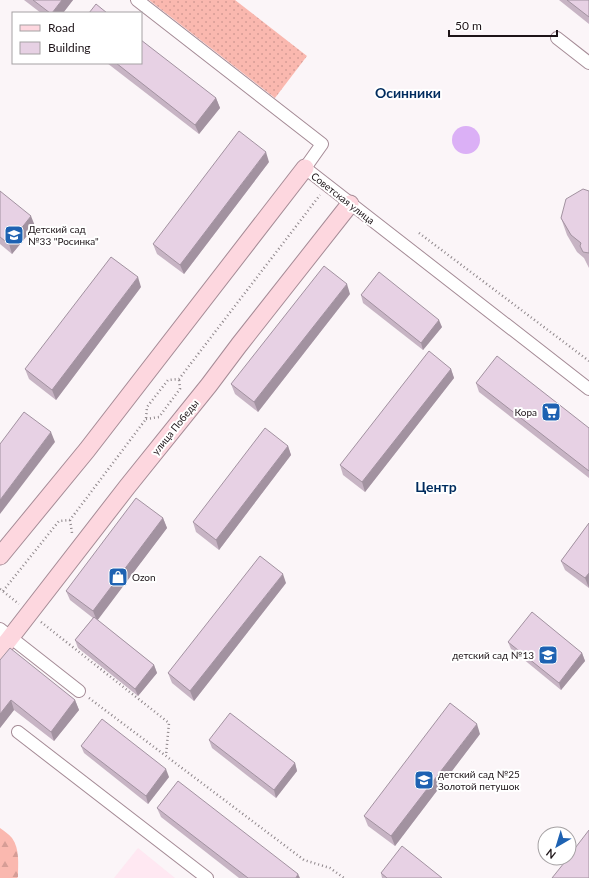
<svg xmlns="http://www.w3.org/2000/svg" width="589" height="878" viewBox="0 0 589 878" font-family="Lato,sans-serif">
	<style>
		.built { fill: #ffe8f2 }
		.grass { fill: url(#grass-dots) }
		.forest { fill: url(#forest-firs) }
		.water { fill: #dbb0f6 }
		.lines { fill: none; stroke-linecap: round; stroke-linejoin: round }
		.street-casing { stroke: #a58b96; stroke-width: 14 }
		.secondary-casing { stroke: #a58b96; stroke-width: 19 }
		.path { stroke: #8e868a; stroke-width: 2.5; stroke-dasharray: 1 3; stroke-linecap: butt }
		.street { stroke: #fff; stroke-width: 12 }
		.secondary { stroke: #fdd7df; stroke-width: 17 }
		.wall { fill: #c7b4c4 }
		.shaded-wall { fill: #a292a0 }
		.building { fill: #e7d1e4; stroke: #a292a0 }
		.labels { text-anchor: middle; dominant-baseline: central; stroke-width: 4; stroke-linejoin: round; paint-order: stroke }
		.street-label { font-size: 10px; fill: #1d1418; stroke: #fff }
		.poi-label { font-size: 10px; fill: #1d1418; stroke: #fff; text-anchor: start }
		.district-label { font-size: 14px; font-weight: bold; fill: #002c5e; stroke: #fff }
	</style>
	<defs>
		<pattern id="grass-dots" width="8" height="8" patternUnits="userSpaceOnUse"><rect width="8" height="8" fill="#fab8af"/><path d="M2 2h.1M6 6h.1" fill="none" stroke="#d69d96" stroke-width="1.8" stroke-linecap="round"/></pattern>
		<pattern id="forest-firs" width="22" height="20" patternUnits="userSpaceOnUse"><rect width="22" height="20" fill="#fab8af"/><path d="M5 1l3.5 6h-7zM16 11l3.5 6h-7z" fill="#d69d96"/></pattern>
	</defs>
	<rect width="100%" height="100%" fill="#fbf5f8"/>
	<!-- built -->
	<path class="built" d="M 138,848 L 175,878 L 114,878 Z"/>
	<!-- grass -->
	<path class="grass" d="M 149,0 L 235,0 L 307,56 L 275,98 Z"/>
	<!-- forest -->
	<path class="forest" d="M 0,828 C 4,831 9,834 12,838 C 20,849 18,864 18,877 L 17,878 L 0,878 Z"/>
	<!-- water -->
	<circle class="water" cx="466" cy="140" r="14"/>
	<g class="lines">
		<defs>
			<g id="street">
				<path d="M 137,0 L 322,144 L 305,168 L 589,389"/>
				<path d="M 557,38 L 589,63"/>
				<path d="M 0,629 L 79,691"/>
				<path d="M 18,732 L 207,878"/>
			</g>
			<g id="secondary">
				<path d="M 0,556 L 87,450 L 305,168"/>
				<path d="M 0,651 L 127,487 L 209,385 L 239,345 L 350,204"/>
			</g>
		</defs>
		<!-- street casing -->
		<use href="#street" class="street-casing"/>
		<!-- secondary casing -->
		<use href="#secondary" class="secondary-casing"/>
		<!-- path -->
		<g class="path">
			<path d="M 419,233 L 589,361"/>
			<path d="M 146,419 L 159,417 L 180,389 L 179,379"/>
			<path d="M 70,520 L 72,533"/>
			<path d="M 0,589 L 19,604"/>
			<path d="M 3,591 L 59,521 L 70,520 L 146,419 L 147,407 L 168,380 L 179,379 L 320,195"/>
			<path d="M 41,622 L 169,723 L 166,755"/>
			<path d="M 89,698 L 304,860 L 330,868 L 344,878"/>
		</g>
		<!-- street -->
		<use href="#street" class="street"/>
		<!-- secondary -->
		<use href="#secondary" class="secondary"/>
	</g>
	<!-- wall -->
	<g class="wall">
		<path d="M 24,0 L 73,0 L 63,13 L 41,13 Z"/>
		<path d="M 559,0 L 589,0 L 589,24 Z"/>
		<path d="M 107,63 L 141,63 L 216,98 L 220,108 L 199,134 Z"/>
		<path d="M 269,162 L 184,274 L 157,254 L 153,244 Z"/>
		<path d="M 0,191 L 35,226 L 12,254 L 0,244 Z"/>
		<path d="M 589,191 L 589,268 L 584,258 L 577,252 L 567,235 L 561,218 Z"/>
		<path d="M 141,287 L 56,400 L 29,379 L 25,369 Z"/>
		<path d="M 350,294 L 258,412 L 235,394 L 231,384 Z"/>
		<path d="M 361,295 L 442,327 L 423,350 L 363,303 Z"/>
		<path d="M 451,369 L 454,378 L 365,492 L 343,475 L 340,465 Z"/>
		<path d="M 476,383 L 589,428 L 589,478 L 479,392 Z"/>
		<path d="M 288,446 L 291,455 L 219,550 L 196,532 L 193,522 Z"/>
		<path d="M 163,518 L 167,528 L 97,620 L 154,665 L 157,673 L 138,696 L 78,648 L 75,640 L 93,618 L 70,600 L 66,591 Z"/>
		<path d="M 589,523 L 589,588 L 565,570 L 561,561 Z"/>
		<path d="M 286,583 L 194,701 L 172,683 L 168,673 Z"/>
		<path d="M 508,642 L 582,653 L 585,661 L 561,690 L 511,649 Z"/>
		<path d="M 0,660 L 75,700 L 79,710 L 54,741 L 14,710 L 0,728 Z"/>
		<path d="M 480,734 L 395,846 L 368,826 L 364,816 Z"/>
		<path d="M 209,740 L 295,763 L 297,771 L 276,798 L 212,748 Z"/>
		<path d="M 81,746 L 169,777 L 148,804 L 84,753 Z"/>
		<path d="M 157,808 L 300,878 L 239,878 L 161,817 Z"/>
		<path d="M 381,873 L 442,878 L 382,878 Z"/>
	</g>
	<!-- shaded-wall -->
	<g class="shaded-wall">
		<path d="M 62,0 L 73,0 L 63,13 L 52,13 Z"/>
		<path d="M 216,98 L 220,108 L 199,134 L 195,125 Z"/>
		<path d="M 266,152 L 269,162 L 184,274 L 180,265 Z"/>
		<path d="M 31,216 L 35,226 L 12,254 L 9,244 Z"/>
		<path d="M 138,277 L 141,287 L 56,400 L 52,390 Z"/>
		<path d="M 347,284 L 350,294 L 258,412 L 254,402 Z"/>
		<path d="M 439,320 L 442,327 L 423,350 L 421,343 Z"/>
		<path d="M 451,369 L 454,378 L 365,492 L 362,482 Z"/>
		<path d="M 51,432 L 55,442 L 0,514 L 0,500 Z"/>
		<path d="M 288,446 L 291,455 L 219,550 L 216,540 Z"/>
		<path d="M 163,518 L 167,528 L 97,621 L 93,611 Z"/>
		<path d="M 589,573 L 589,588 L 585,578 Z"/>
		<path d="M 283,574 L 286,583 L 194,701 L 190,691 Z"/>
		<path d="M 582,653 L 585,661 L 561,690 L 559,683 Z"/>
		<path d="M 154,665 L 157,673 L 138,696 L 135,689 Z"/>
		<path d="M 11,700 L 14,710 L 0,728 L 0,714 Z"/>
		<path d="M 75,700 L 79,710 L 54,741 L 51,732 Z"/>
		<path d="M 477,724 L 480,734 L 395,846 L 391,836 Z"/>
		<path d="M 295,763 L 297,771 L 276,798 L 274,790 Z"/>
		<path d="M 166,769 L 169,777 L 148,804 L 146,796 Z"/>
		<path d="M 298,874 L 300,878 L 296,878 Z"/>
	</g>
	<!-- building -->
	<g class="building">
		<path d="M 33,0 L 62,0 L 52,13 L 50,13 Z"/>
		<path d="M 567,0 L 589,0 L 589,17 Z"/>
		<path d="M 96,4 L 107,13 L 89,13 Z"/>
		<path d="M 141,40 L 216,98 L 195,125 L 116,63 L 141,63 Z"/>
		<path d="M 239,131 L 266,152 L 180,265 L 153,244 Z"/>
		<path d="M 583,189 L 589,191 L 589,253 L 583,252 L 580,246 L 581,243 L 571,235 L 561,218 L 566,199 Z"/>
		<path d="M 0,191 L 31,216 L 9,244 L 0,237 Z"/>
		<path d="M 111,257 L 138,277 L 52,390 L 25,369 Z"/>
		<path d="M 324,266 L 347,284 L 254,402 L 231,384 Z"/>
		<path d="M 379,272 L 439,320 L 421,343 L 361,295 Z"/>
		<path d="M 429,351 L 451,369 L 362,482 L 340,465 Z"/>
		<path d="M 497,356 L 589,428 L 589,471 L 476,383 Z"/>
		<path d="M 24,412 L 51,432 L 0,500 L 0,444 Z"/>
		<path d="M 265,428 L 288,446 L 216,540 L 193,522 Z"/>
		<path d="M 136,498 L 163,518 L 93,611 L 66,591 Z"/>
		<path d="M 589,523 L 589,573 L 585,578 L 561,561 Z"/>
		<path d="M 260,556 L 283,574 L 190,691 L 168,673 Z"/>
		<path d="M 532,612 L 582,653 L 559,683 L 508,642 Z"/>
		<path d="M 94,617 L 154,665 L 135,689 L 75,640 Z"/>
		<path d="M 10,648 L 75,700 L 51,732 L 11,700 L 0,714 L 0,660 Z"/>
		<path d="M 450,703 L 477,724 L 391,836 L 364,816 Z"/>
		<path d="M 230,713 L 295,763 L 274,790 L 209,740 Z"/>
		<path d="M 102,719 L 166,769 L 146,796 L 81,746 Z"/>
		<path d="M 178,781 L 298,874 L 296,878 L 248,878 L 157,808 Z"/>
		<path d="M 589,830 L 589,878 L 552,878 L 568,858 L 569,858 L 569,856 Z"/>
		<path d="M 402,846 L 442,878 L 387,878 L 381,873 Z"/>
	</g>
	<!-- icons -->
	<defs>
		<symbol id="school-square" viewBox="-11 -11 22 22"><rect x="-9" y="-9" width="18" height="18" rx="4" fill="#1e62b2" stroke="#fff"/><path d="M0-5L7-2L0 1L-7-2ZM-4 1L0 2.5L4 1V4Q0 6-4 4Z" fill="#fff"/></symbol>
		<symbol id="supermarket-square" viewBox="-11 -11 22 22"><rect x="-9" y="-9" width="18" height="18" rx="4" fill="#1e62b2" stroke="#fff"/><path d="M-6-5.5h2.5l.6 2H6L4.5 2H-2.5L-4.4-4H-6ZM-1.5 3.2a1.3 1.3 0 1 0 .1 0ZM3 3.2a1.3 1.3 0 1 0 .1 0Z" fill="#fff"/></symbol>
		<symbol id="shop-square" viewBox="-11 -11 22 22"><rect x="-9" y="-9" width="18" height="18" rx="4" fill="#1e62b2" stroke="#fff"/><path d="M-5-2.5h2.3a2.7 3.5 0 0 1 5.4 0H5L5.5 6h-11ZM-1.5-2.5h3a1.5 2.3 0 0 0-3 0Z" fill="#fff"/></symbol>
	</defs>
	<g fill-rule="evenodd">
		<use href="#school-square" x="3" y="224" width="22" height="22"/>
		<use href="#supermarket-square" x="540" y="401" width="22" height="22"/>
		<use href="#shop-square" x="107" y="566" width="22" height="22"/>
		<use href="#school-square" x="537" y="644" width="22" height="22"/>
		<use href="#school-square" x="413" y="769" width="22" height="22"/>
	</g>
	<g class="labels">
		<!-- street labels -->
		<g class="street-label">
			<text transform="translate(343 198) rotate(38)">Советская улица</text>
			<text transform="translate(175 427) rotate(-51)">улица Победы</text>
		</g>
		<!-- poi labels -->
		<g class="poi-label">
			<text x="28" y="229">Детский сад<tspan x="28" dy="12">№33 "Росинка"</tspan></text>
			<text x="537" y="412" text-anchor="end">Кора</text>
			<text x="132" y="577">Ozon</text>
			<text x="534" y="655" text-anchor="end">детский сад №13</text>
			<text x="438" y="774">детский сад №25<tspan x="438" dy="12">Золотой петушок</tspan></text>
		</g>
		<!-- district labels -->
		<g class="district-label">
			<text x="408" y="92">Осинники</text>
			<text x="436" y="486">Центр</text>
		</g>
	</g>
	<!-- legend -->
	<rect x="12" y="12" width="130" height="52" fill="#ffffff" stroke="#a5a1a3"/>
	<rect x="20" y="25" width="20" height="6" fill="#fdd7df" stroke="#a5a1a3"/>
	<text x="48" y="32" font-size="12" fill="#1d1418">Road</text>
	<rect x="20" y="42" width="20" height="12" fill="#e7d1e4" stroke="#a5a1a3"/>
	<text x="48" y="52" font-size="12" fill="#1d1418">Building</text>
	<!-- north arrow -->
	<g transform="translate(557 846) rotate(218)"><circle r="19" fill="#ffffff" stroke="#a5a1a3"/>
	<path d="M0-3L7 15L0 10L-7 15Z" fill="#1e62b2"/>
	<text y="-6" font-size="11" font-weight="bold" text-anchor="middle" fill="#1d1418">N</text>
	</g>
	<!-- scale -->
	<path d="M449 30v6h108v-6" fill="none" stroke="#1d1418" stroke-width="2"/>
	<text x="455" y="30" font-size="12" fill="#1d1418" stroke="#ffffff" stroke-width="3" paint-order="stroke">50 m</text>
</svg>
